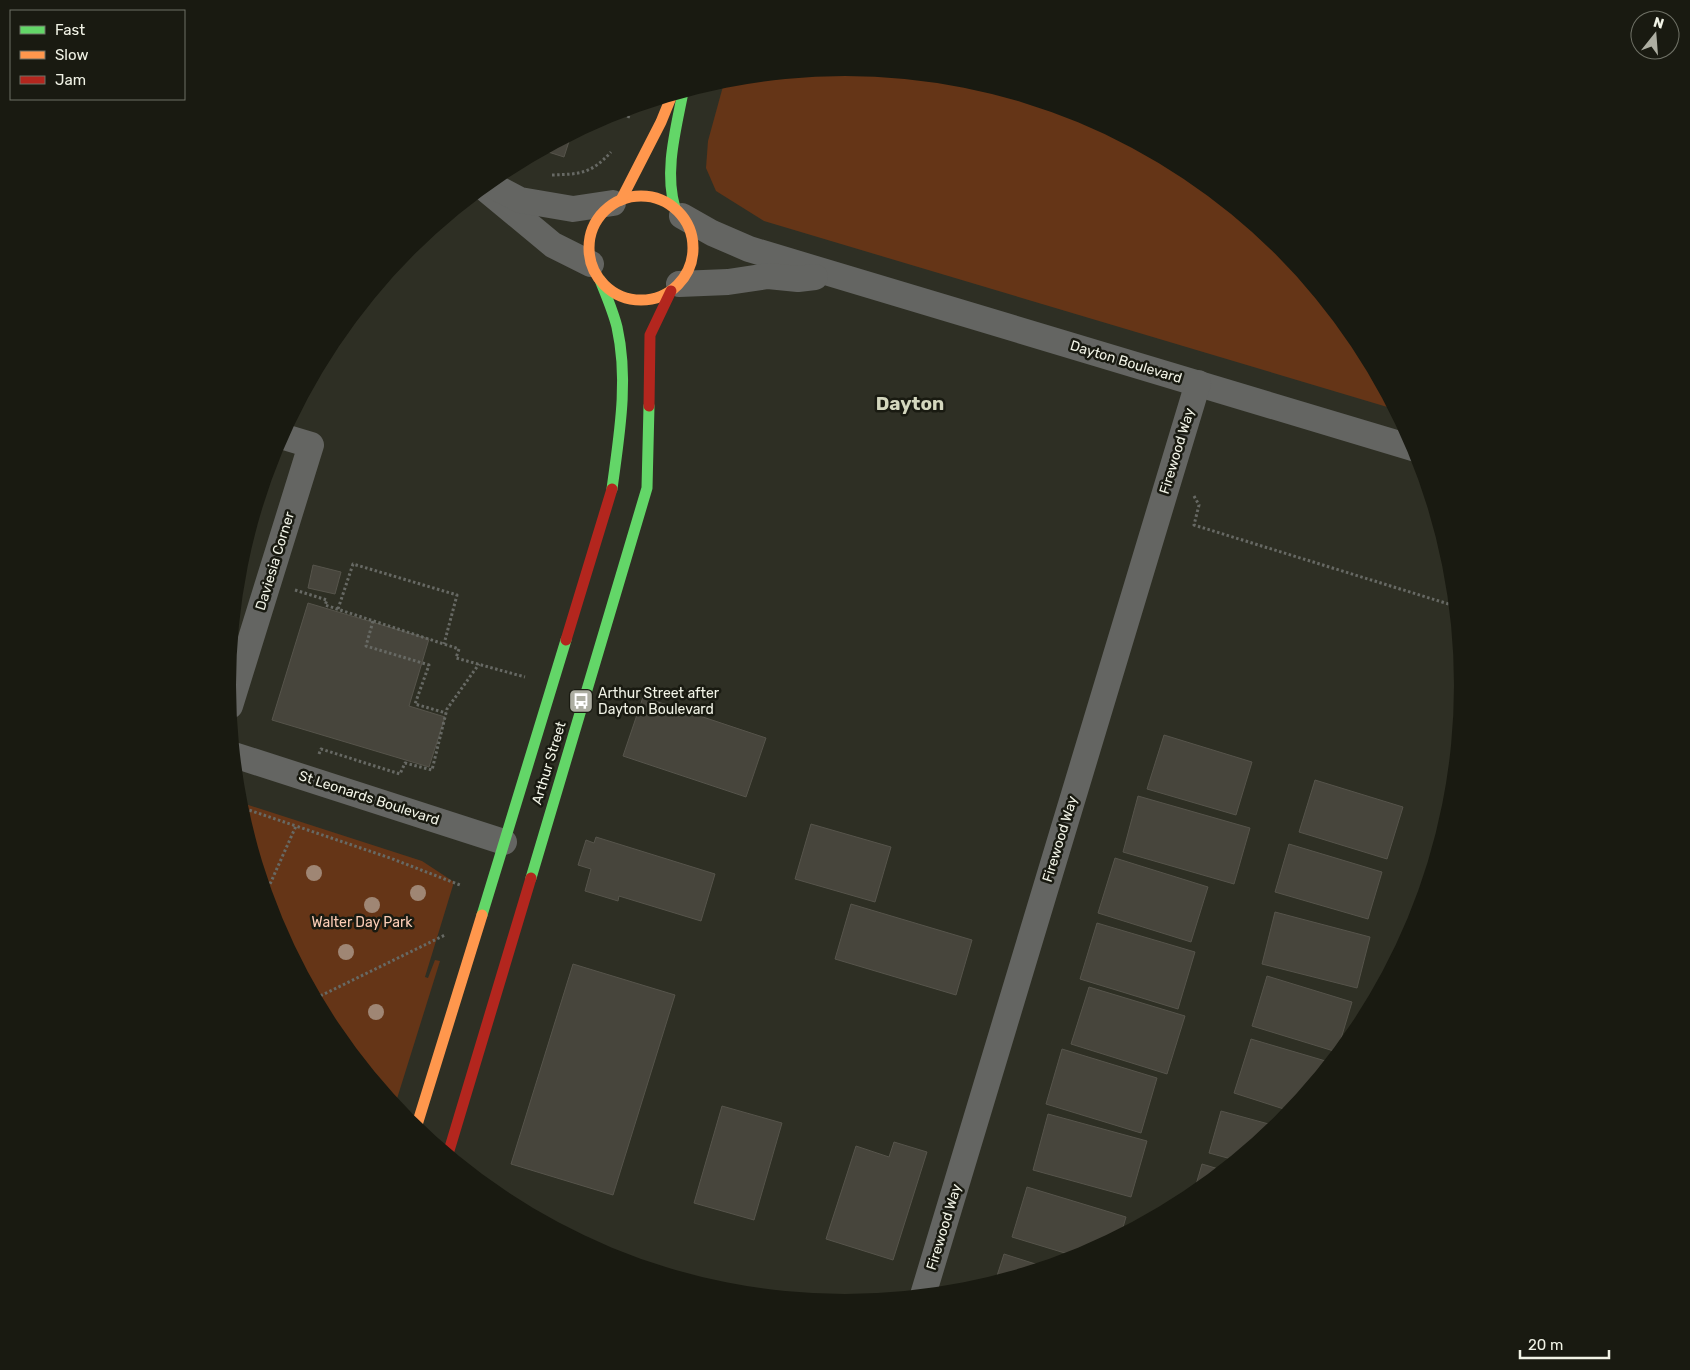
<svg xmlns="http://www.w3.org/2000/svg" width="1690" height="1370" viewBox="0 0 1690 1370" font-family="Rubik,sans-serif">
	<style>
		.green { fill: #653517 }
		.building { fill: #47453c; stroke: #56544b }
		.lines { fill: none; stroke-linecap: round; stroke-linejoin: round }
		.path { stroke: #676964; stroke-width: 3; stroke-dasharray: 2.5 2.5; stroke-linecap: butt }
		.street { stroke: #646562; stroke-width: 26 }
		.fast { stroke: #63d668; stroke-width: 11 }
		.slow { stroke: #ff974d; stroke-width: 11 }
		.jam { stroke: #b3261e; stroke-width: 11 }
		.tree { fill: #9f8674 }
		.labels { text-anchor: middle; dominant-baseline: central; stroke-width: 5; stroke-linejoin: round; paint-order: stroke }
		.street-label { font-size: 14px; fill: #f1f3e6; stroke: #191a11 }
		.poi-label { font-size: 14px; fill: #f1f3e6; stroke: #191a11; text-anchor: start }
		.park-label { font-size: 14px; fill: #fccdb6; stroke: #191a11 }
		.district-label { font-size: 19px; font-weight: bold; fill: #d4d7be; stroke: #191a11 }
	</style>
	<rect width="100%" height="100%" fill="#2e2f24"/>
	<!-- green -->
	<g class="green">
		<path d="M 845,68 L 966,79 L 1082,115 L 1188,172 L 1282,249 L 1359,342 L 1394,409 L 764,221 L 716,191 L 706,168 L 708,141 L 725,79 Z"/>
		<path d="M 239,802 L 422,861 L 454,882 L 425,977 L 428,978 L 435,960 L 440,961 L 395,1105 L 331,1028 L 274,921 Z"/>
	</g>
	<!-- building -->
	<g class="building">
		<path d="M 571,135 L 564,157 L 542,150 Z"/>
		<path d="M 313,565 L 341,572 L 335,594 L 308,588 Z"/>
		<path d="M 308,603 L 429,639 L 409,706 L 445,717 L 429,767 L 272,720 Z"/>
		<path d="M 643,697 L 766,738 L 746,797 L 623,756 Z"/>
		<path d="M 1164,735 L 1252,762 L 1236,815 L 1147,789 Z"/>
		<path d="M 1315,780 L 1403,807 L 1387,859 L 1299,832 Z"/>
		<path d="M 1138,796 L 1250,828 L 1234,884 L 1123,852 Z"/>
		<path d="M 811,824 L 891,847 L 875,902 L 795,879 Z"/>
		<path d="M 596,837 L 715,874 L 701,921 L 619,896 L 618,901 L 585,891 L 591,869 L 578,865 L 586,840 L 594,843 Z"/>
		<path d="M 1289,844 L 1382,872 L 1368,919 L 1275,892 Z"/>
		<path d="M 1115,858 L 1208,887 L 1191,942 L 1098,913 Z"/>
		<path d="M 851,904 L 972,940 L 956,995 L 835,959 Z"/>
		<path d="M 1275,912 L 1370,937 L 1357,988 L 1262,964 Z"/>
		<path d="M 1097,923 L 1195,952 L 1178,1009 L 1080,979 Z"/>
		<path d="M 573,964 L 675,995 L 613,1195 L 511,1164 Z"/>
		<path d="M 1267,976 L 1352,1002 L 1337,1052 L 1252,1026 Z"/>
		<path d="M 1089,987 L 1185,1016 L 1167,1074 L 1071,1044 Z"/>
		<path d="M 1251,1039 L 1329,1062 L 1290,1111 L 1234,1093 Z"/>
		<path d="M 1062,1049 L 1157,1078 L 1141,1133 L 1046,1104 Z"/>
		<path d="M 722,1106 L 782,1123 L 754,1220 L 694,1203 Z"/>
		<path d="M 1221,1111 L 1276,1126 L 1235,1160 L 1209,1153 Z"/>
		<path d="M 1048,1114 L 1147,1141 L 1131,1197 L 1033,1170 Z"/>
		<path d="M 894,1142 L 927,1152 L 893,1260 L 826,1239 L 856,1146 L 889,1157 Z"/>
		<path d="M 1202,1164 L 1222,1170 L 1193,1195 Z"/>
		<path d="M 1027,1187 L 1126,1217 L 1121,1234 L 1078,1257 L 1012,1237 Z"/>
		<path d="M 1004,1254 L 1045,1267 L 995,1282 Z"/>
	</g>
	<g class="lines">
		<!-- path -->
		<g class="path">
			<path d="M 628,118 L 632,107"/>
			<path d="M 552,175 C 580,174 591,174 611,152"/>
			<path d="M 1194,496 L 1199,505 L 1194,525 L 1455,606"/>
			<path d="M 295,590 L 327,600 L 325,605 L 459,649 L 456,658 L 525,677"/>
			<path d="M 338,609 L 353,564 L 457,595 L 444,644"/>
			<path d="M 373,621 L 366,646 L 429,665 L 415,704 L 446,713"/>
			<path d="M 319,754 L 321,749 L 400,774 L 405,763 L 432,770 L 447,709 L 479,664"/>
			<path d="M 240,807 L 296,826"/>
			<path d="M 266,893 L 296,826 L 390,858 L 460,885"/>
			<path d="M 316,998 L 445,935"/>
		</g>
		<!-- street -->
		<g class="street">
			<path d="M 483,187 L 553,245 L 591,264"/>
			<path d="M 497,188 L 520,200 L 573,209 L 613,203"/>
			<path d="M 682,216 L 712,233 L 749,249 L 1416,449"/>
			<path d="M 679,284 L 728,282 L 768,276 L 798,279 L 815,277"/>
			<path d="M 230,706 L 311,445 L 281,436"/>
			<path d="M 234,755 L 504,842"/>
			<path d="M 923,1295 L 1198,383"/>
		</g>
		<!-- fast -->
		<g class="fast">
			<path d="M 675,208 C 664,171 676,129 683,92"/>
			<path d="M 600,280 C 606,295 613,311 617,327 C 629,381 619,436 612,489"/>
			<path d="M 531,878 L 647,488 L 649,406"/>
			<path d="M 482,915 L 566,640"/>
		</g>
		<!-- slow -->
		<g class="slow">
			<circle cx="641" cy="248" r="52"/>
			<path d="M 621,200 L 661,122 L 672,95"/>
			<path d="M 416,1128 L 482,915"/>
		</g>
		<!-- jam -->
		<g class="jam">
			<path d="M 649,406 L 650,335 L 671,291"/>
			<path d="M 566,640 L 612,489"/>
			<path d="M 448,1154 L 531,878"/>
		</g>
	</g>
	<!-- trees -->
	<g class="tree">
		<circle cx="314" cy="873" r="8"/>
		<circle cx="418" cy="893" r="8"/>
		<circle cx="372" cy="905" r="8"/>
		<circle cx="346" cy="952" r="8"/>
		<circle cx="376" cy="1012" r="8"/>
	</g>
	<!-- icons -->
	<defs>
		<symbol id="bus-square" viewBox="-11 -11 22 22"><rect x="-9" y="-9" width="18" height="18" rx="4" fill="#adaea2" stroke="#191a11"/><path d="M-5-6H5V4H4V6H2V4H-2V6H-4V4H-5ZM-3.5-4V0h7V-4ZM-3.5 1.2v1.5H-2V1.2ZM2 1.2v1.5H3.5V1.2Z" fill="#fff"/></symbol>
	</defs>
	<g fill-rule="evenodd">
		<use href="#bus-square" x="567" y="687" width="28" height="28"/>
	</g>
	<g class="labels">
		<!-- street labels -->
		<g class="street-label">
			<text transform="translate(1126 362) rotate(17)">Dayton Boulevard</text>
			<text transform="translate(1177 451) rotate(-73)">Firewood Way</text>
			<text transform="translate(275 561) rotate(-73)">Daviesia Corner</text>
			<text transform="translate(549 763) rotate(-73)">Arthur Street</text>
			<text transform="translate(369 798) rotate(18)">St Leonards Boulevard</text>
			<text transform="translate(1060 839) rotate(-73)">Firewood Way</text>
			<text transform="translate(944 1227) rotate(-73)">Firewood Way</text>
		</g>
		<!-- poi labels -->
		<g class="poi-label">
			<text x="598" y="693">Arthur Street after<tspan x="598" dy="16">Dayton Boulevard</tspan></text>
		</g>
		<!-- park labels -->
		<g class="park-label">
			<text x="362" y="922">Walter Day Park</text>
		</g>
		<!-- district labels -->
		<g class="district-label">
			<text x="910" y="403">Dayton</text>
		</g>
	</g>
	<!-- crop -->
	<path d="M0 0H1690V1370H0ZM236 685a609 609 0 1 1 1218 0a609 609 0 1 1-1218 0Z" fill="#191a11" fill-rule="evenodd"/>
	<!-- legend -->
	<rect x="10" y="10" width="175" height="90" fill="#191a11" stroke="#6f7166"/>
	<rect x="20" y="26" width="25" height="8" fill="#63d668" stroke="#6f7166"/>
	<text x="55" y="35" font-size="15" fill="#f1f3e6">Fast</text>
	<rect x="20" y="51" width="25" height="8" fill="#ff974d" stroke="#6f7166"/>
	<text x="55" y="60" font-size="15" fill="#f1f3e6">Slow</text>
	<rect x="20" y="76" width="25" height="8" fill="#b3261e" stroke="#6f7166"/>
	<text x="55" y="85" font-size="15" fill="#f1f3e6">Jam</text>
	<!-- north arrow -->
	<g transform="translate(1655 35) rotate(17)"><circle r="24" fill="#191a11" stroke="#6f7166"/>
	<path d="M0-4L9 19L0 12L-9 19Z" fill="#adaea2"/>
	<text y="-8" font-size="14" font-weight="bold" text-anchor="middle" fill="#f1f3e6">N</text>
	</g>
	<!-- scale -->
	<path d="M1520 1350v8h89v-8" fill="none" stroke="#f1f3e6" stroke-width="2.5"/>
	<text x="1528" y="1350" font-size="15" fill="#f1f3e6" stroke="#191a11" stroke-width="4" paint-order="stroke">20 m</text>
</svg>
